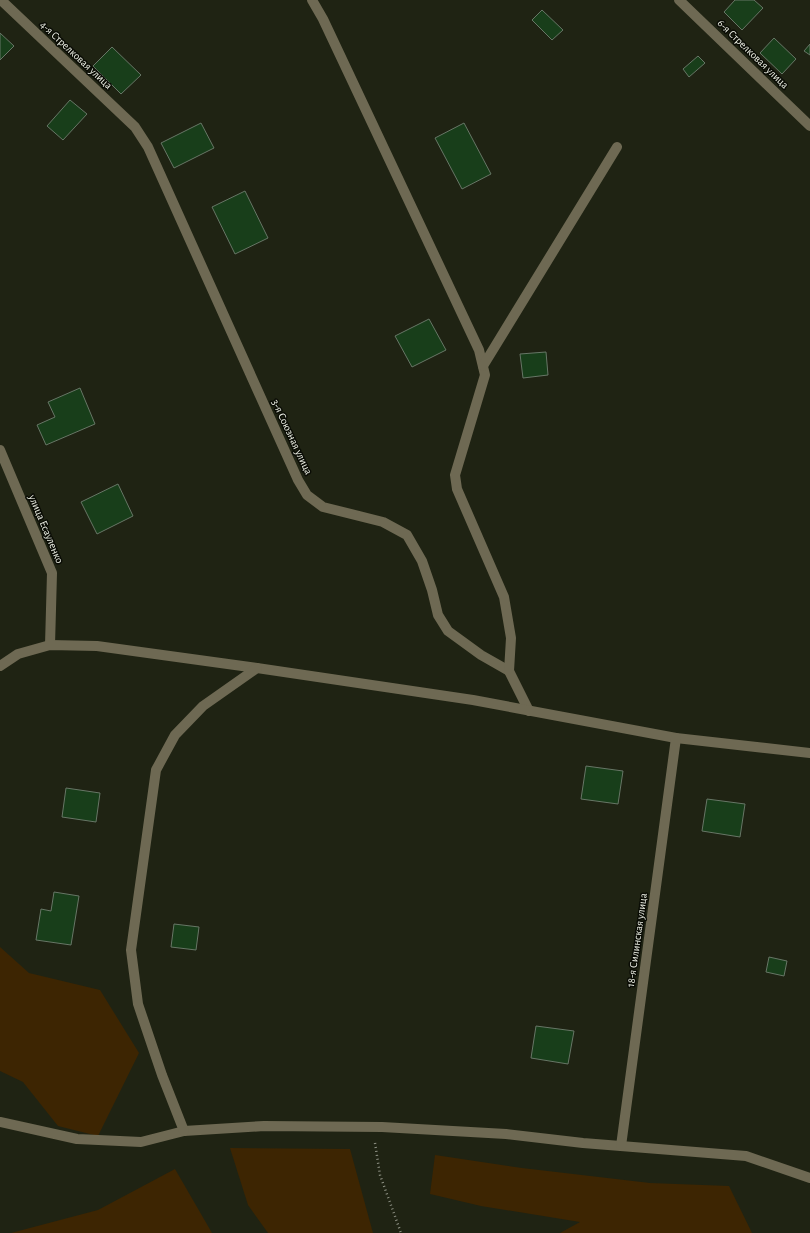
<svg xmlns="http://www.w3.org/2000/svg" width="810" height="1233" viewBox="0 0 810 1233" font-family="'Alegreya Sans',sans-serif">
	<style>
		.green { fill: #3d2502 }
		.building { fill: #183e1a; stroke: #677666 }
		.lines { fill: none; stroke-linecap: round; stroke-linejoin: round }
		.path { stroke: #8e9184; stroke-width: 2.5; stroke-dasharray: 1 3; stroke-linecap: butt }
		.minor { stroke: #6e6953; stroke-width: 10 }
		.labels { text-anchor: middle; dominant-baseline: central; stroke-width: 3; stroke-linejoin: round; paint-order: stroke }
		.street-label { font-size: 11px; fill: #edf0e5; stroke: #0a0c05 }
	</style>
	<rect width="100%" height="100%" fill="#1f2313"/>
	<!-- green -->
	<g class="green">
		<path d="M 0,947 L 29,973 L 100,990 L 139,1053 L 98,1136 L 58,1126 L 23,1082 L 0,1071 Z"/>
		<path d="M 230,1148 L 350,1149 L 373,1233 L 268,1233 L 248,1205 Z"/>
		<path d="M 435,1155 L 522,1168 L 650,1183 L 729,1186 L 752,1233 L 560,1233 L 580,1222 L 481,1206 L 430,1194 Z"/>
		<path d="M 175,1169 L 212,1233 L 11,1233 L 98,1210 Z"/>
	</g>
	<!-- building -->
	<g class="building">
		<path d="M 735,0 L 754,0 L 763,8 L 742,30 L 724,12 Z"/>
		<path d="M 542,10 L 563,30 L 552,40 L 532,20 Z"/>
		<path d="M 0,33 L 14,46 L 0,60 Z"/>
		<path d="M 774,38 L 796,59 L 782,74 L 760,53 Z"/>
		<path d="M 810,44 L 810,55 L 804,51 Z"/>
		<path d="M 112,47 L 141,75 L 121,94 L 93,66 Z"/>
		<path d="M 698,56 L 705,63 L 689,77 L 683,69 Z"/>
		<path d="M 70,100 L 87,114 L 63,140 L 47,126 Z"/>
		<path d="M 201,123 L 214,148 L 174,168 L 161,143 Z"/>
		<path d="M 464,123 L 491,174 L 462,189 L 435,138 Z"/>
		<path d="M 245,191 L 268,238 L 235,254 L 212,207 Z"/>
		<path d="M 429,319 L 446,350 L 412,367 L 395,336 Z"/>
		<path d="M 546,352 L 548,375 L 523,378 L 520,354 Z"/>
		<path d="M 80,388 L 95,424 L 46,445 L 37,425 L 55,417 L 48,402 Z"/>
		<path d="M 118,484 L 133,516 L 97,534 L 81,502 Z"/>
		<path d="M 586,766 L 623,771 L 618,804 L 581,799 Z"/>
		<path d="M 66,788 L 100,793 L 96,822 L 62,817 Z"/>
		<path d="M 707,799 L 745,804 L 740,837 L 702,831 Z"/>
		<path d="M 54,892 L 79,896 L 71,945 L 36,940 L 41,909 L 51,911 Z"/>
		<path d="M 174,924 L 199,927 L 196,950 L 171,947 Z"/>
		<path d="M 769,957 L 787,961 L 784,976 L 766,972 Z"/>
		<path d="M 536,1026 L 574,1031 L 568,1064 L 531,1058 Z"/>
	</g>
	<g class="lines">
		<!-- path -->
		<path class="path" d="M 375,1143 L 380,1175 L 401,1233"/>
		<!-- minor -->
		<g class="minor">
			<path d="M 1,0 L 135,127 L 148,147 L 298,480 L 307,495 L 323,507 L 383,522 L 407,535 L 422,561 L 432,590 L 438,615 L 448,631 L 481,655 L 509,671"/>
			<path d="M 312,0 L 323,19 L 479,350 L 485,375 L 455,475 L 457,489 L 504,597 L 511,638 L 509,671 L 529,711"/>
			<path d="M 679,0 L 810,126"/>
			<path d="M 483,366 L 617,147"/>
			<path d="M 0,450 L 52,573 L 50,645"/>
			<path d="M 0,666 L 18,654 L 50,645 L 97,646 L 257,668 L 473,700 L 676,738 L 810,753"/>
			<path d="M 0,1122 L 77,1139 L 141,1142 L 184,1131 L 264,1126 L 382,1127 L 506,1134 L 583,1143 L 746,1156 L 810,1178"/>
			<path d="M 184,1131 L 162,1075 L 138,1004 L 131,950 L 156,770 L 175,735 L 203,706 L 257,668"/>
			<path d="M 621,1146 L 676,738"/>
		</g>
	</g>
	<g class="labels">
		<!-- street labels -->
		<g class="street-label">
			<text transform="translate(753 54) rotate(44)">6-я Стрелковая улица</text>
			<text transform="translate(76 55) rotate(43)">4-я Стрелковая улица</text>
			<text transform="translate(292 437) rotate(65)">3-я Союзная улица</text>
			<text transform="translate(46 529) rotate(67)">улица Есауленко</text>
			<text transform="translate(637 940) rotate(-82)">18-я Силинская улица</text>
		</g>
	</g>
</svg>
